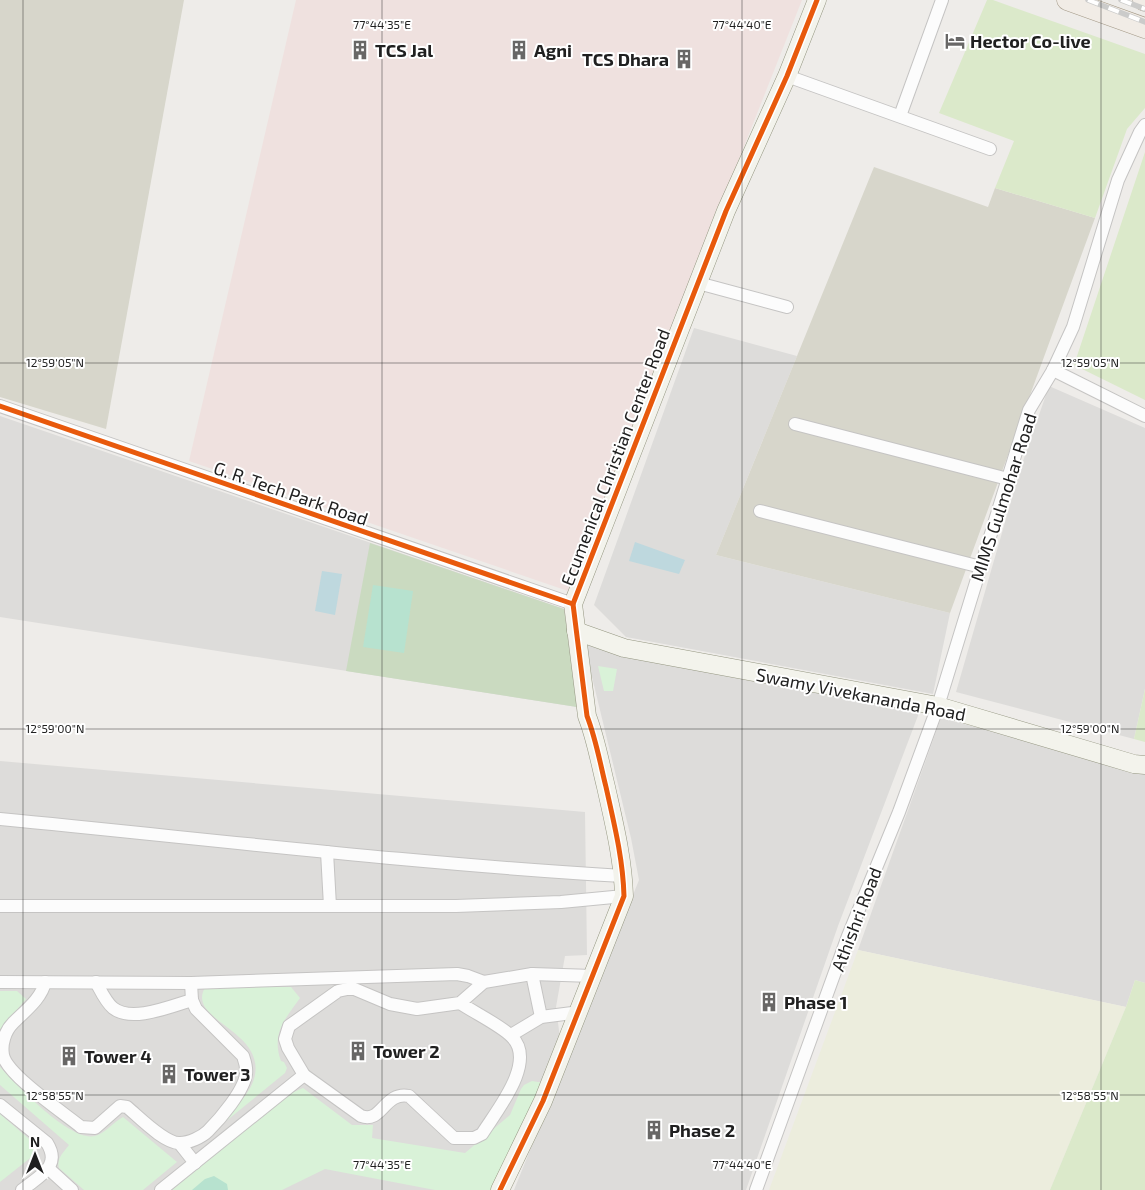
<svg xmlns="http://www.w3.org/2000/svg" width="1145" height="1190" viewBox="0 0 1145 1190" font-family="'Exo 2',sans-serif">
	<style>
		.residential { fill: #dddcda }
		.commercial { fill: #efe1df }
		.construction { fill: #d7d6cb }
		.farmland { fill: #eceddd }
		.grass { fill: #dbe9ca }
		.forest { fill: #cadac0 }
		.park { fill: #d9f2d8 }
		.pitch { fill: #b7e2cf }
		.water { fill: #bed8de }
		.lines { fill: none; stroke-linecap: round; stroke-linejoin: round }
		.street-casing { stroke: #c5c4c3; stroke-width: 14 }
		.secondary-casing { stroke: #959782; stroke-width: 19 }
		.primary-casing { stroke: #a39987; stroke-width: 21 }
		.street { stroke: #fcfcfc; stroke-width: 12 }
		.secondary { stroke: #f3f3ec; stroke-width: 18 }
		.primary { stroke: #f1ece6; stroke-width: 20 }
		.rail-casing { stroke: #cbcbca; stroke-width: 5.5 }
		.rail { stroke: #fff; stroke-width: 4; stroke-dasharray: 11; stroke-linecap: butt }
		.cycleway-casing { stroke: #fff; stroke-width: 8 }
		.cycleway { stroke: #e8590c; stroke-width: 5 }
		.ticks { fill: none; stroke: #202020; stroke-width: 1; stroke-opacity: 0.45 }
		.labels { text-anchor: middle; dominant-baseline: central; stroke-width: 4; stroke-linejoin: round; paint-order: stroke }
		.poi-label { font-size: 18px; font-weight: bold; fill: #202020; stroke: #fff; text-anchor: start }
		.street-label { font-size: 18px; fill: #202020; stroke: #fff }
		.ticks-label { font-size: 12px; text-anchor: middle; fill: #202020; stroke: #fff; stroke-width: 4; stroke-linejoin: round; paint-order: stroke }
	</style>
	<rect width="100%" height="100%" fill="#eeece9"/>
	<!-- residential -->
	<g class="residential">
		<path d="M 694,328 L 797,356 L 716,555 L 950,613 L 933,694 L 626,637 L 594,605 Z"/>
		<path d="M 1049,386 L 1145,428 L 1145,689 L 1134,739 L 956,692 L 1021,467 Z"/>
		<path d="M 0,416 L 564,609 L 577,707 L 0,617 Z"/>
		<path d="M 584,644 L 618,655 L 919,713 L 838,926 L 746,1190 L 514,1190 L 639,880 L 631,838 Z"/>
		<path d="M 941,718 L 1145,771 L 1145,983 L 1135,980 L 1126,1007 L 858,950 Z"/>
		<path d="M 0,761 L 585,812 L 587,955 L 565,956 L 556,1007 L 561,1046 L 494,1190 L 0,1190 Z"/>
	</g>
	<!-- commercial -->
	<path class="commercial" d="M 296,0 L 802,0 L 568,591 L 189,461 Z"/>
	<!-- construction -->
	<g class="construction">
		<path d="M 0,0 L 184,0 L 106,429 L 0,397 Z"/>
		<path d="M 874,167 L 988,207 L 995,188 L 1095,218 L 950,613 L 716,555 Z"/>
	</g>
	<!-- farmland -->
	<path class="farmland" d="M 858,950 L 1126,1007 L 1050,1190 L 769,1190 Z"/>
	<!-- grass -->
	<g class="grass">
		<path d="M 987,0 L 993,0 L 1145,54 L 1145,108 L 1127,129 L 1095,218 L 995,188 L 1014,141 L 939,113 Z"/>
		<path d="M 1145,152 L 1145,400 L 1074,365 Z"/>
		<path d="M 1145,689 L 1145,742 L 1134,739 Z"/>
		<path d="M 1135,980 L 1145,983 L 1145,1190 L 1050,1190 L 1126,1007 Z"/>
	</g>
	<!-- forest -->
	<path class="forest" d="M 370,543 L 564,609 L 577,707 L 346,671 Z"/>
	<!-- park -->
	<g class="park">
		<path d="M 598,666 L 617,669 L 613,691 L 604,691 Z"/>
		<path d="M 206,986 L 291,987 L 300,998 C 285,1019 271,1034 281,1061 L 284,1062 L 287,1068 L 285,1073 L 220,1126 C 230,1113 250,1094 254,1079 C 268,1029 183,1021 206,986 Z"/>
		<path d="M 0,991 L 17,991 L 26,999 L 0,1030 Z"/>
		<path d="M 0,1067 C 17,1085 70,1142 95,1136 C 106,1133 113,1122 123,1117 L 177,1162 L 143,1190 L 84,1190 L 59,1168 C 56,1158 64,1152 69,1145 L 0,1085 Z"/>
		<path d="M 532,1081 L 544,1083 L 494,1190 L 435,1190 L 325,1169 L 282,1190 L 172,1190 L 289,1094 L 303,1088 L 352,1125 L 373,1125 L 372,1138 L 465,1153 L 510,1115 L 521,1089 L 524,1085 Z"/>
		<path d="M 0,1114 L 35,1144 L 36,1148 L 34,1155 L 0,1182 Z"/>
	</g>
	<!-- pitch -->
	<g class="pitch">
		<path d="M 373,585 L 413,591 L 404,653 L 363,647 Z"/>
		<path d="M 214,1176 L 227,1184 L 228,1190 L 192,1190 L 205,1179 Z"/>
	</g>
	<!-- water -->
	<g class="water">
		<path d="M 635,542 L 685,560 L 679,574 L 629,561 Z"/>
		<path d="M 322,571 L 342,574 L 335,615 L 315,611 Z"/>
	</g>
	<g class="lines">
		<defs>
			<g id="street">
				<path d="M 787,76 L 990,149"/>
				<path d="M 900,116 L 942,0"/>
				<path d="M 698,283 L 787,307"/>
				<path d="M 1053,370 L 1145,416"/>
				<path d="M 0,406 L 573,604"/>
				<path d="M 795,424 L 1008,479"/>
				<path d="M 760,511 L 981,567"/>
				<path d="M 0,819 C 208,839 415,864 623,876"/>
				<path d="M 327,852 L 330,906"/>
				<path d="M 0,906 L 456,906 L 561,902 L 624,896"/>
				<path d="M 532,974 L 541,1017"/>
				<path d="M 0,982 L 191,983 L 457,974 L 468,976 L 484,982"/>
				<path d="M 45,982 C 42,998 25,1011 13,1023 C 5,1031 1,1044 3,1055 C 7,1075 64,1113 81,1127 L 95,1128 L 120,1106 L 127,1107 C 139,1117 165,1144 180,1143 C 189,1143 202,1137 208,1131 C 220,1119 244,1091 246,1074 C 247,1067 245,1062 243,1056 L 196,1009 L 192,1000 L 191,983"/>
				<path d="M 96,982 C 101,991 105,1001 113,1008 C 132,1023 171,1006 192,1000"/>
				<path d="M 460,1003 C 473,1012 502,1026 512,1037 C 537,1062 497,1110 482,1134 L 474,1138 L 454,1138 L 409,1096 C 384,1091 382,1124 361,1116 L 304,1075 L 288,1048 L 285,1039 L 289,1026 L 338,991 L 352,988 L 390,1004 L 417,1009 L 460,1003 L 484,982 L 532,974 L 593,976"/>
				<path d="M 511,1035 L 541,1017 L 580,1012"/>
				<path d="M 0,1105 L 47,1143 C 62,1167 39,1176 22,1190"/>
				<path d="M 180,1144 L 195,1163"/>
				<path d="M 49,1169 L 72,1190"/>
				<path d="M 161,1190 L 304,1075"/>
				<path d="M 756,1190 L 848,936 L 899,812 L 938,706 L 1029,410 L 1053,370 L 1073,327 L 1118,180 L 1140,132 L 1145,125"/>
			</g>
			<g id="secondary">
				<path d="M 576,631 L 624,648 L 938,706 L 1134,764 L 1145,765"/>
				<path d="M 500,1190 L 543,1101 L 624,896 C 623,859 614,823 606,787 C 600,763 596,739 587,716 L 573,604 L 726,211 L 787,76 L 817,0"/>
			</g>
			<g id="primary">
				<path d="M 1067,0 L 1145,28"/>
				<path d="M 1143,0 L 1145,1"/>
			</g>
		</defs>
		<!-- street casing -->
		<use href="#street" class="street-casing"/>
		<!-- secondary casing -->
		<use href="#secondary" class="secondary-casing"/>
		<!-- primary casing -->
		<use href="#primary" class="primary-casing"/>
		<!-- street -->
		<use href="#street" class="street"/>
		<!-- secondary -->
		<use href="#secondary" class="secondary"/>
		<!-- primary -->
		<use href="#primary" class="primary"/>
		<defs>
			<g id="rail">
				<path d="M 1088,0 L 1145,22"/>
				<path d="M 1121,0 L 1145,9"/>
			</g>
		</defs>
		<!-- rail casing -->
		<use href="#rail" class="rail-casing"/>
		<!-- rail -->
		<use href="#rail" class="rail"/>
		<defs>
			<g id="cycleway">
				<path d="M 0,406 L 573,604"/>
				<path d="M 500,1190 L 543,1101 L 624,896 C 623,859 614,823 606,787 C 600,763 596,739 587,716 L 573,604 L 726,211 L 787,76 L 817,0"/>
			</g>
		</defs>
		<!-- cycleway casing -->
		<use href="#cycleway" class="cycleway-casing"/>
		<!-- cycleway -->
		<use href="#cycleway" class="cycleway"/>
	</g>
	<!-- ticks -->
	<path class="ticks" d="M 23,0 L 23,1190M 382,0 L 382,1190M 742,0 L 742,1190M 1101,0 L 1101,1190M 0,363 L 1145,363M 0,729 L 1145,729M 0,1095 L 1145,1095"/>
	<!-- icons -->
	<defs>
		<symbol id="hotel-bare" viewBox="-9 -9 18 18"><path d="M-6-4.5h1.5V1H6V5H4.5V3h-9V5H-6ZM-4 0a1.8 1.8 0 1 1 3.6 0ZM.5 0V-2.5h3Q6-2.5 6 0Z" fill="#686766" stroke="#fff" stroke-width="2.5" paint-order="stroke"/></symbol>
		<symbol id="building-bare" viewBox="-9 -9 18 18"><path d="M-4-6H4V6H1V3H-1V6H-4ZM-2.5-4.3h1.7v1.8h-1.7ZM.8-4.3h1.7v1.8H.8ZM-2.5-1h1.7V.8h-1.7ZM.8-1h1.7V.8H.8Z" fill="#686766" stroke="#fff" stroke-width="2.5" paint-order="stroke"/></symbol>
	</defs>
	<g fill-rule="evenodd">
		<use href="#hotel-bare" x="941" y="27" width="28" height="28"/>
		<use href="#building-bare" x="346" y="36" width="28" height="28"/>
		<use href="#building-bare" x="505" y="36" width="28" height="28"/>
		<use href="#building-bare" x="670" y="45" width="28" height="28"/>
		<use href="#building-bare" x="755" y="988" width="28" height="28"/>
		<use href="#building-bare" x="344" y="1037" width="28" height="28"/>
		<use href="#building-bare" x="55" y="1042" width="28" height="28"/>
		<use href="#building-bare" x="155" y="1060" width="28" height="28"/>
		<use href="#building-bare" x="640" y="1116" width="28" height="28"/>
	</g>
	<g class="labels">
		<!-- poi labels -->
		<g class="poi-label">
			<text x="970" y="41">Hector Co-live</text>
			<text x="375" y="50">TCS Jal</text>
			<text x="534" y="50">Agni</text>
			<text x="669" y="59" text-anchor="end">TCS Dhara</text>
			<text x="784" y="1002">Phase 1</text>
			<text x="373" y="1051">Tower 2</text>
			<text x="84" y="1056">Tower 4</text>
			<text x="184" y="1074">Tower 3</text>
			<text x="669" y="1130">Phase 2</text>
		</g>
		<!-- street labels -->
		<g class="street-label">
			<text transform="translate(615 457) rotate(-69)">Ecumenical Christian Center Road</text>
			<text transform="translate(291 493) rotate(19)">G. R. Tech Park Road</text>
			<text transform="translate(1003 497) rotate(-72)">MIMS Gulmohar Road</text>
			<text transform="translate(861 694) rotate(11)">Swamy Vivekananda Road</text>
			<text transform="translate(856 919) rotate(-69)">Athishri Road</text>
		</g>
	</g>
	<g class="ticks-label">
		<text x="382" y="29">77°44'35"E</text>
		<text x="742" y="29">77°44'40"E</text>
		<text x="55" y="367">12°59'05"N</text>
		<text x="1090" y="367">12°59'05"N</text>
		<text x="55" y="733">12°59'00"N</text>
		<text x="1090" y="733">12°59'00"N</text>
		<text x="55" y="1100">12°58'55"N</text>
		<text x="1090" y="1100">12°58'55"N</text>
		<text x="382" y="1169">77°44'35"E</text>
		<text x="742" y="1169">77°44'40"E</text>
	</g>
	<!-- north arrow -->
	<g transform="translate(35 1155)" stroke="#ffffff" stroke-width="4" paint-order="stroke">
	<path d="M0-4L9 19L0 12L-9 19Z" fill="#202020"/>
	<text y="-8" font-size="14" font-weight="bold" text-anchor="middle" fill="#202020">N</text>
	</g>
</svg>
